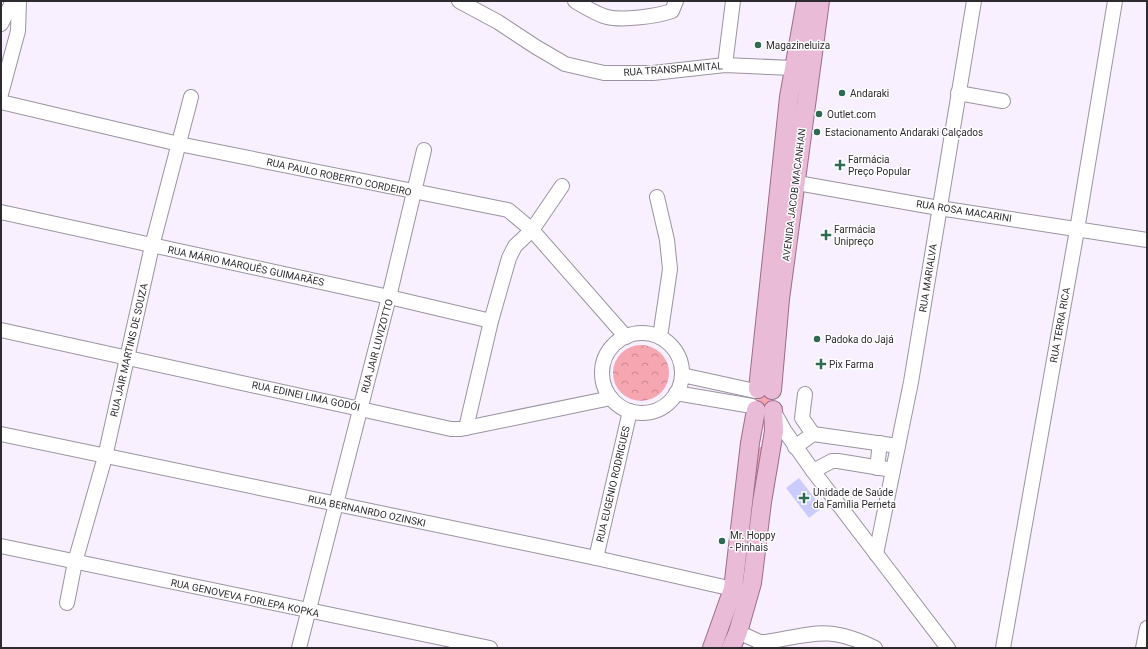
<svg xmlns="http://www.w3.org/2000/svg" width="1148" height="649" viewBox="0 0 1148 649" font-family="Roboto,sans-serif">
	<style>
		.green { fill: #f6a6b0 }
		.park { fill: url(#park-crowns) }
		.building { fill: #cbccfd }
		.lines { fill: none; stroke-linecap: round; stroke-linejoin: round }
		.minor-casing { stroke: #9b93a0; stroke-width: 16 }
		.major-casing { stroke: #9e6b8c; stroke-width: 20 }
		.minor { stroke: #fff; stroke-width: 14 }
		.major { stroke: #e9bbd7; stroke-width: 18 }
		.poi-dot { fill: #2e6a54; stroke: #fff; stroke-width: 1.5 }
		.labels { text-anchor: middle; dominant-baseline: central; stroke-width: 3; stroke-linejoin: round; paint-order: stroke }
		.poi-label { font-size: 10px; fill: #2e2b30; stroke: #fff; text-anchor: start }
		.street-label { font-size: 10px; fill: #2e2b30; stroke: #fff }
	</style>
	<defs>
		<pattern id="park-crowns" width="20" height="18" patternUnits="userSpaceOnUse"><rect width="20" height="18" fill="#f6a6b0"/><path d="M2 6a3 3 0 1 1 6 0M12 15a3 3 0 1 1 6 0" fill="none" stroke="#c88790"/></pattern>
	</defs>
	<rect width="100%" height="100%" fill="#f8f0fe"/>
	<!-- green -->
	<g class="green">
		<circle cx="764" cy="401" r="7"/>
		<path d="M 760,447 L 762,447 L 748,576 L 726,648 L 721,648 L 735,615 L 741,588 L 758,450 Z"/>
	</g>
	<!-- park -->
	<circle class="park" cx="641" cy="373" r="28"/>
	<!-- building -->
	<path class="building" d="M 799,478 L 822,508 L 809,518 L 786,488 Z"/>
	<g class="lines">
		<defs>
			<g id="minor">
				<path d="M 459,1 L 498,22 L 536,47 L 565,64 L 604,73 L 653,73 L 725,65 L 793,68 L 804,70"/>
				<path d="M 575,1 C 585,7 596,14 607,17 C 623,21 657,16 672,11 L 676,1"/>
				<path d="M 1,24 L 13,1"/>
				<path d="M 725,65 L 733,1"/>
				<path d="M 958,93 L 1003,101"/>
				<path d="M 1,94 L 18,31 L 19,1"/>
				<path d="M 1,102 L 179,144 L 508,210 L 532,230 L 626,337"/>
				<path d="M 786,181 L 939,208 L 1147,240"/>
				<path d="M 657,197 L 667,240 L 670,269 L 660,337"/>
				<path d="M 1,212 L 389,297 L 491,321"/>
				<path d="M 1,330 L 451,429 L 461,429 L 611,398"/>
				<circle cx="642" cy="373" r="40"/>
				<path d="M 682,375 L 755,391"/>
				<path d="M 676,393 L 752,406"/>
				<path d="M 805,394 L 802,418 L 813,434"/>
				<path d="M 774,412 L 784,430 L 813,471 L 948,648"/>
				<path d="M 466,428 L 491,321 L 509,258 L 515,246 L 532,230 L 562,186"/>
				<path d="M 1,434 L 596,558 L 733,589"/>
				<path d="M 795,447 L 813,434 L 898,446"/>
				<path d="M 877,468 L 880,443"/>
				<path d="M 813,471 L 832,461 L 838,461 L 893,470"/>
				<path d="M 1,546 L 490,648"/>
				<path d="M 876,554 L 911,382 L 974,1"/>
				<path d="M 596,558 L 630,411"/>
				<path d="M 67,603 L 75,562 L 105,457 L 152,246 L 191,97"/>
				<path d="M 738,632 L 760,642 L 766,642 C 814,634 828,625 875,648"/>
				<path d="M 299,648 L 389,297 L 424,150"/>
				<path d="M 1003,648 L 1077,230 L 1115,1"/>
				<path d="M 1143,648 L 1147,628"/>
			</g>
			<g id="major">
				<path d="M 758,389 L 789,97 L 806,1"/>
				<path d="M 772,390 L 780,299 L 820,1"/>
				<path d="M 712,648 L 733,589 L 750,443 L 756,410"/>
				<path d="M 731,648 L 738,632 L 752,583 L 762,502 L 774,431 L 773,410"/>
			</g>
		</defs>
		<!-- minor casing -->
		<use href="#minor" class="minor-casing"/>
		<!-- major casing -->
		<use href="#major" class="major-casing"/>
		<!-- minor -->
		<use href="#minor" class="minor"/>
		<!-- major -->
		<use href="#major" class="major"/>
	</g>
	<!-- markers -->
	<g class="poi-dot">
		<circle cx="758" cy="45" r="4"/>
		<circle cx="842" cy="93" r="4"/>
		<circle cx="819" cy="114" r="4"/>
		<circle cx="817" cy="132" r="4"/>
		<path d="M838 159h4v4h4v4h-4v4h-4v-4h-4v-4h4z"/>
		<path d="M824 229h4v4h4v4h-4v4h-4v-4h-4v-4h4z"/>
		<circle cx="817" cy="339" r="4"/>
		<path d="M819 358h4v4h4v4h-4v4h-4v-4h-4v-4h4z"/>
		<path d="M802 492h4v4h4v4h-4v4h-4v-4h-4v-4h4z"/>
		<circle cx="722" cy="541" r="4"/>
	</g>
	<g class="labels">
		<!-- poi labels -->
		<g class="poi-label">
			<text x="766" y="45">Magazineluiza</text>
			<text x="850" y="93">Andaraki</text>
			<text x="827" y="114">Outlet.com</text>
			<text x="825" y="132">Estacionamento Andaraki Calçados</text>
			<text x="848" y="159">Farmácia<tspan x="848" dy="12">Preço Popular</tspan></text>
			<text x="834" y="229">Farmácia<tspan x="834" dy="12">Unipreço</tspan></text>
			<text x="825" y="339">Padoka do Jajá</text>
			<text x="829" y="364">Pix Farma</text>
			<text x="813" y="492">Unidade de Saúde<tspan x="813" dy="12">da Família Perneta</tspan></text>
			<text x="730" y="535">Mr. Hoppy<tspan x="730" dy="12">- Pinhais</tspan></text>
		</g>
		<!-- street labels -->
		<g class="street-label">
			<text transform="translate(673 69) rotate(-4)">RUA TRANSPALMITAL</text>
			<text transform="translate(339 177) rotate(12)">RUA PAULO ROBERTO CORDEIRO</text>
			<text transform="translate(794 195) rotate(-83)">AVENIDA JACOB MACANHAN</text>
			<text transform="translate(964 211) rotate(9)">RUA ROSA MACARINI</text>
			<text transform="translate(246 266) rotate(12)">RUA MÁRIO MARQUÊS GUIMARÃES</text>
			<text transform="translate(928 278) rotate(-81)">RUA MARIALVA</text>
			<text transform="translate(1060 325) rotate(-80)">RUA TERRA RICA</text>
			<text transform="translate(377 346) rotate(-75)">RUA JAIR LUVIZOTTO</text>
			<text transform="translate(129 350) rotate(-77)">RUA JAIR MARTINS DE SOUZA</text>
			<text transform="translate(306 396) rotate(12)">RUA EDINEI LIMA GODÓI</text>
			<text transform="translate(613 484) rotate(-77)">RUA EUGENIO RODRIGUES</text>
			<text transform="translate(367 511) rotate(12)">RUA BERNANRDO OZINSKI</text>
			<text transform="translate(245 598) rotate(12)">RUA GENOVEVA FORLEPA KOPKA</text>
		</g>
	</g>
	<!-- border -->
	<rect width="1148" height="649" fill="none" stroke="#2e2b30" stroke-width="4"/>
</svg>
